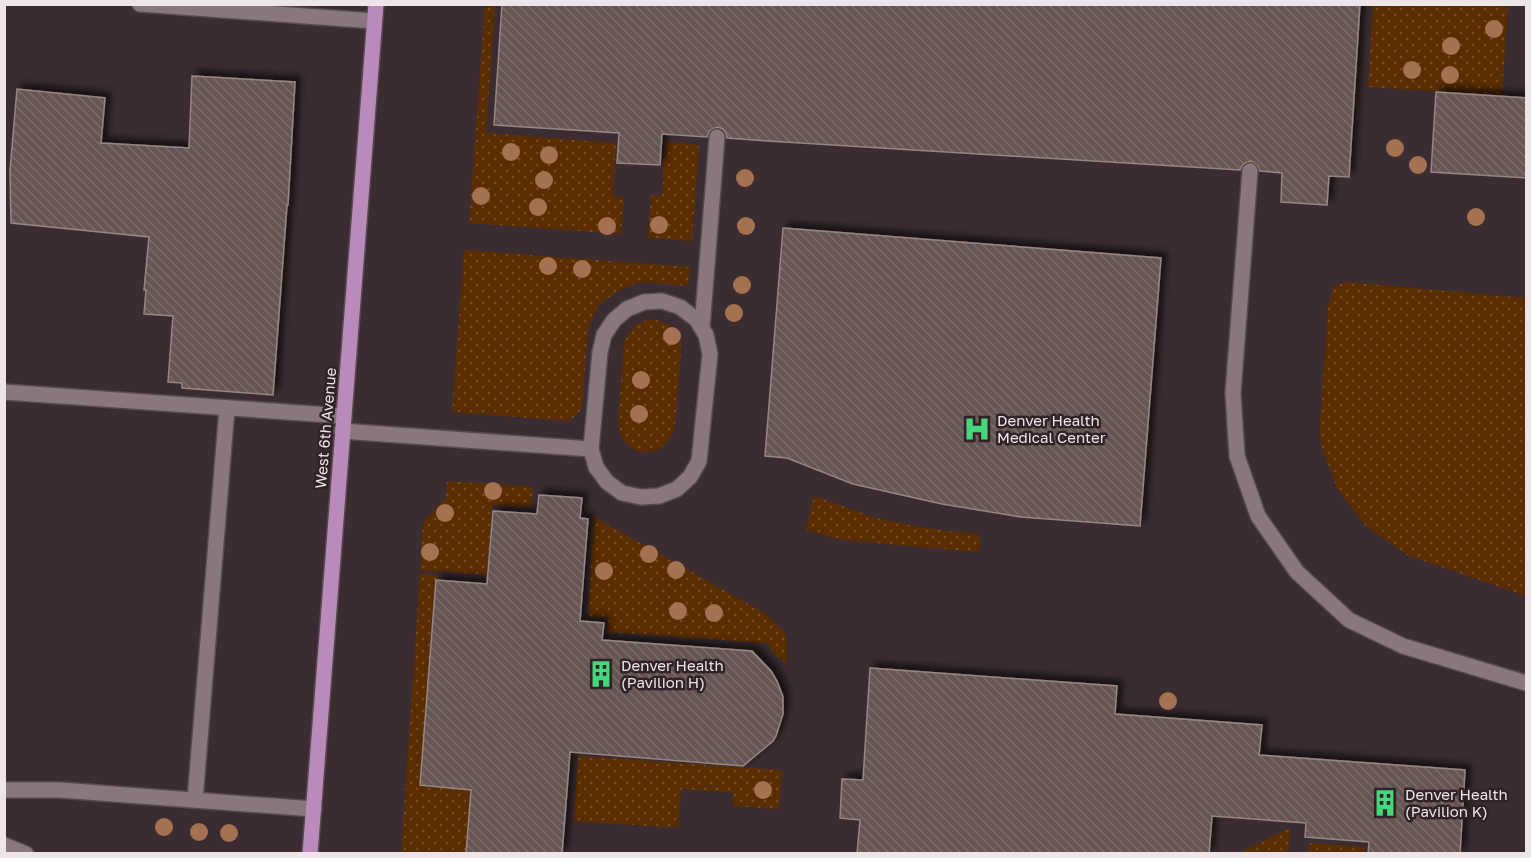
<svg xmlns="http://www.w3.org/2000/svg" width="1531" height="858" viewBox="0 0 1531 858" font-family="'Golos Text',sans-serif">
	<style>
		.grass { fill: url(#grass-dots) }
		.building { fill: url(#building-back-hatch); stroke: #988683; stroke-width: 1.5; filter: url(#shadow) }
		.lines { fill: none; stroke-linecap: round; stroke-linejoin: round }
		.lane-casing { stroke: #564a4f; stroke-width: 18 }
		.street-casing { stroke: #564a4f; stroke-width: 18 }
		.secondary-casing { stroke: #564a4f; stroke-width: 18 }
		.primary-casing { stroke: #564a4f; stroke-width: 18 }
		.lane { stroke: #88777d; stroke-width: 15 }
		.street { stroke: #88777d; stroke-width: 15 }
		.secondary { stroke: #88777d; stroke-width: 15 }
		.primary { stroke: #ba8bba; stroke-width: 15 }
		.tree { fill: #a47151 }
		.labels { text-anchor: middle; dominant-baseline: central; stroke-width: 5; stroke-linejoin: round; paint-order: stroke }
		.poi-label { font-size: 15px; fill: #eee5e8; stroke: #302227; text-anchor: start }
		.street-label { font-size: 15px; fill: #eee5e8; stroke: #302227 }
	</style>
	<defs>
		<pattern id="grass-dots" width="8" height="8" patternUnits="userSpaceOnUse" patternTransform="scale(1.5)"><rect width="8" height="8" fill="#5a2d00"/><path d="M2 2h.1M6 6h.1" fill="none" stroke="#724b25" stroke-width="1.8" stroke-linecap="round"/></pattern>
		<pattern id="building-back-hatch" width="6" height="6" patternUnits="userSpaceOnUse" patternTransform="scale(1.5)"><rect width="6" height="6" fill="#655452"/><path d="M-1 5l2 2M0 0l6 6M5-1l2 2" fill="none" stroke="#7b6c6b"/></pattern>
		<filter id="shadow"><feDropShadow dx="5.5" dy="-5.5" stdDeviation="3" flood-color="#0009"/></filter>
	</defs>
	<rect width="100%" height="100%" fill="#3a2c31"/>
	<!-- grass -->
	<g class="grass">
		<path d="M 485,5 L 495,5 L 486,133 L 616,143 L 613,196 L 624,197 L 621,234 L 469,223 Z"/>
		<path d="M 1373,5 L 1508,5 L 1502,95 L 1368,87 Z"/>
		<path d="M 665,142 L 699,145 L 692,241 L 648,238 L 651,195 L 662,196 Z"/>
		<path d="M 464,250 L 690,267 L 688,286 L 640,282 L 622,289 L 598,305 L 588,330 L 582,409 L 570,421 L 452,412 Z"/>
		<path d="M 1347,282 L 1526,298 L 1526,596 L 1407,555 L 1365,525 L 1337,488 L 1321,445 L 1320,425 L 1328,308 L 1333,287 Z"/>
		<path d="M 651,319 C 671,322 681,331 681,352 L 675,426 C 667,461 625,461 618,426 L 624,342 C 630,328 637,323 651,319 Z"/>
		<path d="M 447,481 L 533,487 L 531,507 L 492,505 L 487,575 L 420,570 L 423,522 L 446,498 Z"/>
		<path d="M 814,496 L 876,518 L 920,527 L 980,535 L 979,552 L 842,540 L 806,530 Z"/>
		<path d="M 594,517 L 765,613 L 786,634 L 787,666 L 771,650 L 768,643 L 607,632 L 608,618 L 588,617 Z"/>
		<path d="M 420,574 L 438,575 L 423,784 L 471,788 L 467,853 L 401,854 Z"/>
		<path d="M 578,756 L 782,770 L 779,809 L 733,806 L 733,792 L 681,789 L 678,828 L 574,821 Z"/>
		<path d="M 1290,828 L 1288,853 L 1239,853 Z"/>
		<path d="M 1309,843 L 1364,847 L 1364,853 L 1308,853 Z"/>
	</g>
	<!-- building -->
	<g class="building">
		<path d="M 502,4 L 1360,4 L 1349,177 L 1329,176 L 1327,205 L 1281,202 L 1282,173 L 1260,171 L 1258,166 L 1251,161 L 1245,163 L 1242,166 L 1240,170 L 768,141 L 727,138 L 726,133 L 723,129 L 717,127 L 709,131 L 707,137 L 662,134 L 660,165 L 617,163 L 619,133 L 494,125 Z"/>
		<path d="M 192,76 L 295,82 L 288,205 L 287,205 L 273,395 L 182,388 L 182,383 L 168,382 L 173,316 L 144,314 L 146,290 L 144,290 L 149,237 L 11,223 L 10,170 L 17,89 L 105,98 L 101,143 L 189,148 Z"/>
		<path d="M 1436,92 L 1527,98 L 1527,178 L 1431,172 Z"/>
		<path d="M 783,228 L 1161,258 L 1140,526 L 1021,517 L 942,504 L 853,484 L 787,458 L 765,456 Z"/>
		<path d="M 539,495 L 582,498 L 580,518 L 588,519 L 580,621 L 604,623 L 602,640 L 752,651 L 771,671 L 777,681 L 783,697 L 783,714 L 776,736 L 773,741 L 743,766 L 570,752 L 562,854 L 466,854 L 471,790 L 420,785 L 436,580 L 487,584 L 493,511 L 537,514 Z"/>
		<path d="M 870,668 L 1117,686 L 1115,714 L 1262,725 L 1259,755 L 1465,770 L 1460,854 L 1368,854 L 1369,842 L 1305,837 L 1306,823 L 1212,816 L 1209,854 L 857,854 L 860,820 L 840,818 L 842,779 L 863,780 Z"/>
	</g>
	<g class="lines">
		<defs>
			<g id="lane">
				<path d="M 1250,171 L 1233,393 L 1237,456 L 1258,516 L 1297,572 L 1349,620 L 1403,646 L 1526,683"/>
				<path d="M 662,301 L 680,307 L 696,319 L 706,335 L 710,354 L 699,461 L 690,477 L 677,489 L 659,496 L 641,497 L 622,493 L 607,482 L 596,467 L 591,449 L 600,352 L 604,335 L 614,320 L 627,309 L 644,302 Z"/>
				<path d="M 702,328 L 717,137"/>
				<path d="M 4,392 L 344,416"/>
				<path d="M 342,431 L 591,449"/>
				<path d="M 195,800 L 227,408"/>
			</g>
			<path id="street" d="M 140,4 L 374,21"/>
			<g id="secondary">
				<path d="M 4,790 L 60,790 L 314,809"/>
				<path d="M 4,845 L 26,854"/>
			</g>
			<path id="primary" d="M 310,854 L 376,4"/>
		</defs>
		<!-- lane casing -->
		<use href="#lane" class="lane-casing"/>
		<!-- street casing -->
		<use href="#street" class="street-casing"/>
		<!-- secondary casing -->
		<use href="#secondary" class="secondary-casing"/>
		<!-- primary casing -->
		<use href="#primary" class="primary-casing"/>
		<!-- lane -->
		<use href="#lane" class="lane"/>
		<!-- street -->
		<use href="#street" class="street"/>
		<!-- secondary -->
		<use href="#secondary" class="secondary"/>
		<!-- primary -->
		<use href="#primary" class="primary"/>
	</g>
	<!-- trees -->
	<g class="tree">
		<circle cx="1494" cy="29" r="9"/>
		<circle cx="1451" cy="46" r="9"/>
		<circle cx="1412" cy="70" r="9"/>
		<circle cx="1450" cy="75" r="9"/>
		<circle cx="1395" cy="148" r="9"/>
		<circle cx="511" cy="152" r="9"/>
		<circle cx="549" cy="155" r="9"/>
		<circle cx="1418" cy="165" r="9"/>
		<circle cx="745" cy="178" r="9"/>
		<circle cx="544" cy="180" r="9"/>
		<circle cx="481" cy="196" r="9"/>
		<circle cx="538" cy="207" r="9"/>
		<circle cx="1476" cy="217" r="9"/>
		<circle cx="659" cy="225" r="9"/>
		<circle cx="607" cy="226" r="9"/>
		<circle cx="746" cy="226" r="9"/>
		<circle cx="548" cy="266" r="9"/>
		<circle cx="582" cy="269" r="9"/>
		<circle cx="742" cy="285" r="9"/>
		<circle cx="734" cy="313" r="9"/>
		<circle cx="672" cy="336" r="9"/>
		<circle cx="641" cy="380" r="9"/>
		<circle cx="639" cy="414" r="9"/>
		<circle cx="493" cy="491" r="9"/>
		<circle cx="445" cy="513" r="9"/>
		<circle cx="430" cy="552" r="9"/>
		<circle cx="649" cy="554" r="9"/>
		<circle cx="676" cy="570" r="9"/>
		<circle cx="604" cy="571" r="9"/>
		<circle cx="678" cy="611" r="9"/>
		<circle cx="714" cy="613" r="9"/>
		<circle cx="1168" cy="701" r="9"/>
		<circle cx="763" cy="790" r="9"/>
		<circle cx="164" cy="827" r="9"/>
		<circle cx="199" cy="832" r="9"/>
		<circle cx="229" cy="833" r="9"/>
	</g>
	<!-- icons -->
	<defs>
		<symbol id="hospital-bare" viewBox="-9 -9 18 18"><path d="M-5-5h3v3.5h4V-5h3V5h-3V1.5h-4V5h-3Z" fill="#45d77a" stroke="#302227" stroke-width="2.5" paint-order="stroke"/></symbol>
		<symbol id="building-bare" viewBox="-9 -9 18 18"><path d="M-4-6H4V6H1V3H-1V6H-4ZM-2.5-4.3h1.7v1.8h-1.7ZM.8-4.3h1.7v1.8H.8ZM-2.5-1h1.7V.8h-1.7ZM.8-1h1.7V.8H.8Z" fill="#45d77a" stroke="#302227" stroke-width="2.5" paint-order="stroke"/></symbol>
	</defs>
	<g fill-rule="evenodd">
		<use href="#hospital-bare" x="958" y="410" width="38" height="38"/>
		<use href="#building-bare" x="582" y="655" width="38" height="38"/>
		<use href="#building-bare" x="1366" y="784" width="38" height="38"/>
	</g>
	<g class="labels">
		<!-- poi labels -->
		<g class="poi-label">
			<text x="997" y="420">Denver Health<tspan x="997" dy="17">Medical Center</tspan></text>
			<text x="621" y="665">Denver Health<tspan x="621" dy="17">(Pavilion H)</tspan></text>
			<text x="1405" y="794">Denver Health<tspan x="1405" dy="17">(Pavilion K)</tspan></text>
		</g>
		<!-- street labels -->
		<g class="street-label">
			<text transform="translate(325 428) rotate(-85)">West 6th Avenue</text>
		</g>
	</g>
	<!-- border -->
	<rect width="1531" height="858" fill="none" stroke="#eee5e8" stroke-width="12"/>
</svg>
